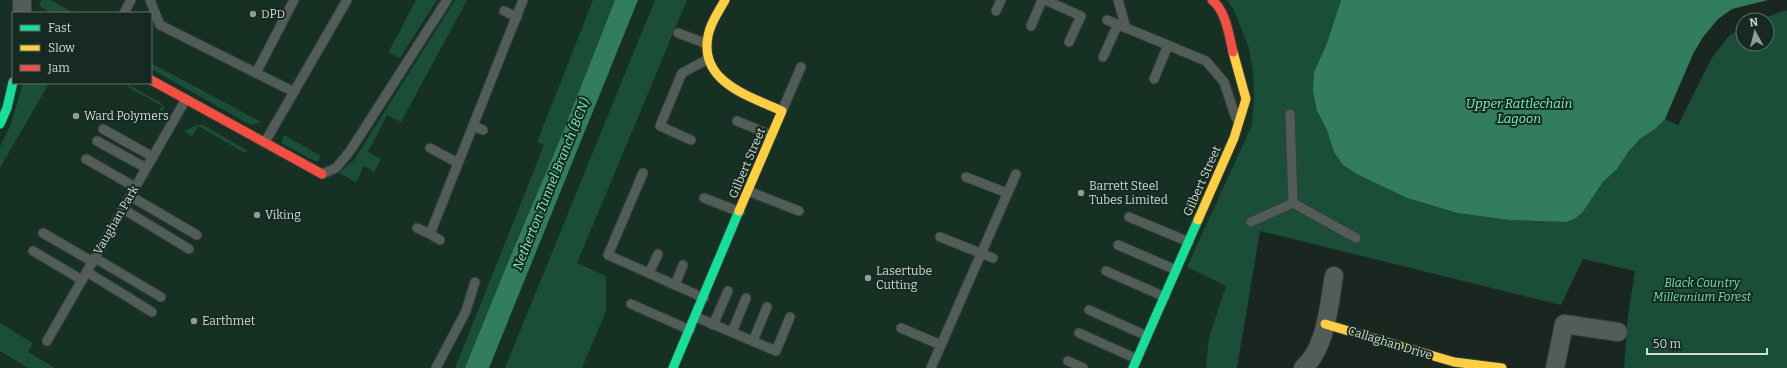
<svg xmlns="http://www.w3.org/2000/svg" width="1787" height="368" viewBox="0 0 1787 368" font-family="Bitter,serif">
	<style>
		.built { fill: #163024; fill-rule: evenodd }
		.green { fill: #1b4e39 }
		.water { fill: #337d5f }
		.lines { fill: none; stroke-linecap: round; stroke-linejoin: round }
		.lane-casing { stroke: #363f3b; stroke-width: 11 }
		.street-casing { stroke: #363f3b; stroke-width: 20 }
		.fast-casing { stroke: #363f3b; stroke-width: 11 }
		.slow-casing { stroke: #363f3b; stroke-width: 11 }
		.jam-casing { stroke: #363f3b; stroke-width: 11 }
		.lane { stroke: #535d57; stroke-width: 9 }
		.street { stroke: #535d57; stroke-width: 18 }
		.fast { stroke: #16e098; stroke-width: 9 }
		.slow { stroke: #ffcf43; stroke-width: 9 }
		.jam { stroke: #f24e42; stroke-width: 9 }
		.poi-dot { fill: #909c96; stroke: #162a21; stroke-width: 1.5 }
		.labels { text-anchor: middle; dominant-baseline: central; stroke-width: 4; stroke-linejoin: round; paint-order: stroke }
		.poi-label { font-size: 12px; fill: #cfdbd5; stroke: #162a21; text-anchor: start }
		.street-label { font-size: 12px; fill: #cfdbd5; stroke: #162a21 }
		.park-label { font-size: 12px; font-style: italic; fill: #71dfb0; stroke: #162a21 }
		.water-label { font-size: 13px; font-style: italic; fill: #80efbe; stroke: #162a21 }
	</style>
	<rect width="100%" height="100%" fill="#1a2620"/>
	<!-- built -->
	<path class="built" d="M 0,0 L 1248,0 L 1260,63 L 1220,368 L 0,368 ZM 13,13 L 151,13 L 151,83 L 13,83 Z"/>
	<!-- green -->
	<g class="green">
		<path d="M 41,0 L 51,0 L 74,13 L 52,13 L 39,6 Z"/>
		<path d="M 416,0 L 437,0 L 400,58 L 388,53 Z"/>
		<path d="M 455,0 L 467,0 L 401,122 L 387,115 L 368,152 L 381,159 L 374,172 L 364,166 L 356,182 L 339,173 L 354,160 Z"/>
		<path d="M 593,0 L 615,0 L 561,137 L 506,267 L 465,368 L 455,368 L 544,145 L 537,142 Z"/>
		<path d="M 655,0 L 687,0 L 577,263 L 606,276 L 606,311 L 582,368 L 505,368 Z"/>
		<path d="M 1227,0 L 1341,0 L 1327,43 L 1314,72 L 1317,111 L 1327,130 L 1392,191 L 1407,198 L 1457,213 L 1509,220 L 1565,222 L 1582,213 L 1603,182 L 1617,169 L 1629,151 L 1640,139 L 1655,129 L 1665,119 L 1678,125 L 1711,59 L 1729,36 L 1743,27 L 1743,44 L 1767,44 L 1767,20 L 1758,20 L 1787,10 L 1787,368 L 1624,368 L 1628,315 L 1635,271 L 1583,259 L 1561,305 L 1260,231 L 1237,368 L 1206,368 L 1209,338 L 1226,286 L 1187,267 L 1252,125 L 1254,94 L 1253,72 L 1249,48 L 1234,10 Z"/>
		<path d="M 151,63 L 261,122 L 251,125 L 151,69 Z"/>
		<path d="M 23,83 L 49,83 L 0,168 L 0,147 L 11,124 Z"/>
		<path d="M 129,85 L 161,103 L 164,107 L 161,119 L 156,116 L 162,106 L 128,87 Z"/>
		<path d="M 197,125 L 203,125 L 247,150 L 245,153 L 198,126 L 192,137 L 184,131 Z"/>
		<path d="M 284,135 L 321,156 L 317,162 L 281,143 Z"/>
		<path d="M 0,323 L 33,343 L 28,352 L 55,368 L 28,368 L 0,351 Z"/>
	</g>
	<!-- water -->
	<g class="water">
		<path d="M 615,0 L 638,0 L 489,368 L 465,368 L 506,267 L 561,137 Z"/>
		<path d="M 1341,0 L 1768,0 L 1732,9 L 1718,19 L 1703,37 L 1693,54 L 1665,119 L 1655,129 L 1640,139 L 1629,151 L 1617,169 L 1603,182 L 1582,213 L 1574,219 L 1565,222 L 1509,220 L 1457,213 L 1407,198 L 1357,174 L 1343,165 L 1334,152 L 1327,130 L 1317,111 L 1313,91 L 1314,72 L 1327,43 Z"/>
	</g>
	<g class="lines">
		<defs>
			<g id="lane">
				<path d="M 150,0 L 160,25 L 294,92"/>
				<path d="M 1045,0 L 1081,16 L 1069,42"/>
				<path d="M 1118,0 L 1126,28"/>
				<path d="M 504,11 L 517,17"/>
				<path d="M 996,11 L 1001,0"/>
				<path d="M 124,13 L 131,0"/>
				<path d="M 1107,20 L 1206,61 L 1224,82 L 1236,118"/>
				<path d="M 1031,26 L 1042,0"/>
				<path d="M 678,33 L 707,44"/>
				<path d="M 1103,57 L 1118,24"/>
				<path d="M 256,73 L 294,0"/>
				<path d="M 1154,79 L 1168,45"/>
				<path d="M 782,111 L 801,67"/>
				<path d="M 1290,114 L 1293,203 L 1356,238"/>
				<path d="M 737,121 L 771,135"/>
				<path d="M 473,126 L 483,130"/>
				<path d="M 103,129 L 153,157"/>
				<path d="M 691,140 L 660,126 L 682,73 L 708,59"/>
				<path d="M 97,141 L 146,168"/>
				<path d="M 265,142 L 347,0"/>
				<path d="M 430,148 L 458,163"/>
				<path d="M 86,159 L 135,187"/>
				<path d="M 643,173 L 608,255 L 704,298"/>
				<path d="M 322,174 L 336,168 L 350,151 L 447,0"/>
				<path d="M 966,177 L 1007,193"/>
				<path d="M 748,191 L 799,211"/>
				<path d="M 130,196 L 197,235"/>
				<path d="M 704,198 L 740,212"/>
				<path d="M 123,209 L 189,249"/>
				<path d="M 1129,217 L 1189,242"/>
				<path d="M 1251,222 L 1293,203"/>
				<path d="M 417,228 L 430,234"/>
				<path d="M 43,233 L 93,262"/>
				<path d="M 940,237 L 993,258"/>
				<path d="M 440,240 L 430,234 L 523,0"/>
				<path d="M 1118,245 L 1176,270"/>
				<path d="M 33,251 L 82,280"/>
				<path d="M 95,258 L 161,297"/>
				<path d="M 1106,271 L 1165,297"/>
				<path d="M 87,272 L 152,312"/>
				<path d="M 649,273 L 658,254"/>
				<path d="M 675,285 L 683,265"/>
				<path d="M 631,304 L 690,330"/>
				<path d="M 1089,310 L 1147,336"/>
				<path d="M 696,317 L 776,351 L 790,317"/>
				<path d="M 713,325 L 728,291"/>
				<path d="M 901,328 L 941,345"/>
				<path d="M 732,332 L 746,298"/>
				<path d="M 1079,333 L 1137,359"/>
				<path d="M 47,341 L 186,99"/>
				<path d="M 753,341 L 767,307"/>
				<path d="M 1068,361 L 1083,368"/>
				<path d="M 436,368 L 466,311 L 475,282"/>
				<path d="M 931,368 L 1016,174"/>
			</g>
			<g id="street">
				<path d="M 22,13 L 22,0"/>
				<path d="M 1303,368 C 1326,349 1329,305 1334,276"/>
				<path d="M 1555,368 L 1564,324 L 1618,332"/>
			</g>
			<g id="fast">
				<path d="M 0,124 L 7,108 L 13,82"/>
				<path d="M 673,368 L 739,211"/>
				<path d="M 1133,368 L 1198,220"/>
			</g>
			<g id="slow">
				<path d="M 725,0 C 719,11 710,23 708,36 C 699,82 749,96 782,111 L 739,211"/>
				<path d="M 1198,220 L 1234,138 L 1246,99 L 1233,52"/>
				<path d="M 1325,324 L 1454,362 L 1502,368"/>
			</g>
			<g id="jam">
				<path d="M 1212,0 C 1226,11 1229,35 1233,52"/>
				<path d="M 151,80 L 322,174"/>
			</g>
		</defs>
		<!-- lane casing -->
		<use href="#lane" class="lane-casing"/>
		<!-- street casing -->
		<use href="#street" class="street-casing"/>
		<!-- fast casing -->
		<use href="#fast" class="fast-casing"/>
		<!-- slow casing -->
		<use href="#slow" class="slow-casing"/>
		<!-- jam casing -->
		<use href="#jam" class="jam-casing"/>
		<!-- lane -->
		<use href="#lane" class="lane"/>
		<!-- street -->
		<use href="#street" class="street"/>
		<!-- fast -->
		<use href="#fast" class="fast"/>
		<!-- slow -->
		<use href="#slow" class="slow"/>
		<!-- jam -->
		<use href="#jam" class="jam"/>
	</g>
	<!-- markers -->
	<g class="poi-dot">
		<circle cx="253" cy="14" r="4"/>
		<circle cx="76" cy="116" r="4"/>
		<circle cx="1081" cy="193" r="4"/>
		<circle cx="257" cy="215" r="4"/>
		<circle cx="868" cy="278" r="4"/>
		<circle cx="194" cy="321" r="4"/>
	</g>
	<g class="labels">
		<!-- poi labels -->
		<g class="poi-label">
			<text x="261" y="14">DPD</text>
			<text x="84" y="116">Ward Polymers</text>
			<text x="1089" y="186">Barrett Steel<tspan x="1089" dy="14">Tubes Limited</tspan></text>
			<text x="265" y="215">Viking</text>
			<text x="876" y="271">Lasertube<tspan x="876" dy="14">Cutting</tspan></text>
			<text x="202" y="321">Earthmet</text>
		</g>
		<!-- street labels -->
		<g class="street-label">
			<text transform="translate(747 163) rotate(-67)">Gilbert Street</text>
			<text transform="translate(1202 181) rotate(-66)">Gilbert Street</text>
			<text transform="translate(116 220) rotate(-60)">Vaughan Park</text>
			<text transform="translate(1390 343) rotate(17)">Callaghan Drive</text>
		</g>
		<!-- park labels -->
		<g class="park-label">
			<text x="1702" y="283">Black Country<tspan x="1702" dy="14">Millennium Forest</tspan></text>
		</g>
		<!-- water labels -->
		<g class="water-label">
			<text x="1519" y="103">Upper Rattlechain<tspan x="1519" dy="15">Lagoon</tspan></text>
			<text transform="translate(551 184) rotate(-68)">Netherton Tunnel Branch (BCN)</text>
		</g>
	</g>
	<!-- legend -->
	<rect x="12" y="12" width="140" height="72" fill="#162a21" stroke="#607169"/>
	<rect x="20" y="25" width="20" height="6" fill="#16e098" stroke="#607169"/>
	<text x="48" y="32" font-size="12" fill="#cfdbd5">Fast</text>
	<rect x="20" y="45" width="20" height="6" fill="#ffcf43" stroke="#607169"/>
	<text x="48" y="52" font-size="12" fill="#cfdbd5">Slow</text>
	<rect x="20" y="65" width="20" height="6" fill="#f24e42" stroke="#607169"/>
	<text x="48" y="72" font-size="12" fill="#cfdbd5">Jam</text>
	<!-- north arrow -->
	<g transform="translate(1755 32) rotate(353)"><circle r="19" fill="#162a21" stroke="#607169"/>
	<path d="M0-3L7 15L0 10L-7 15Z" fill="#909c96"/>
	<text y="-6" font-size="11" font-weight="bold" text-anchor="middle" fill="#cfdbd5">N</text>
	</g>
	<!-- scale -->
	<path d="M1647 348v6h120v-6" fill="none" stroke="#cfdbd5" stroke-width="2"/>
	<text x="1653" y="348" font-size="12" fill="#cfdbd5" stroke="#162a21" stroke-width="3" paint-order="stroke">50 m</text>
</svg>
